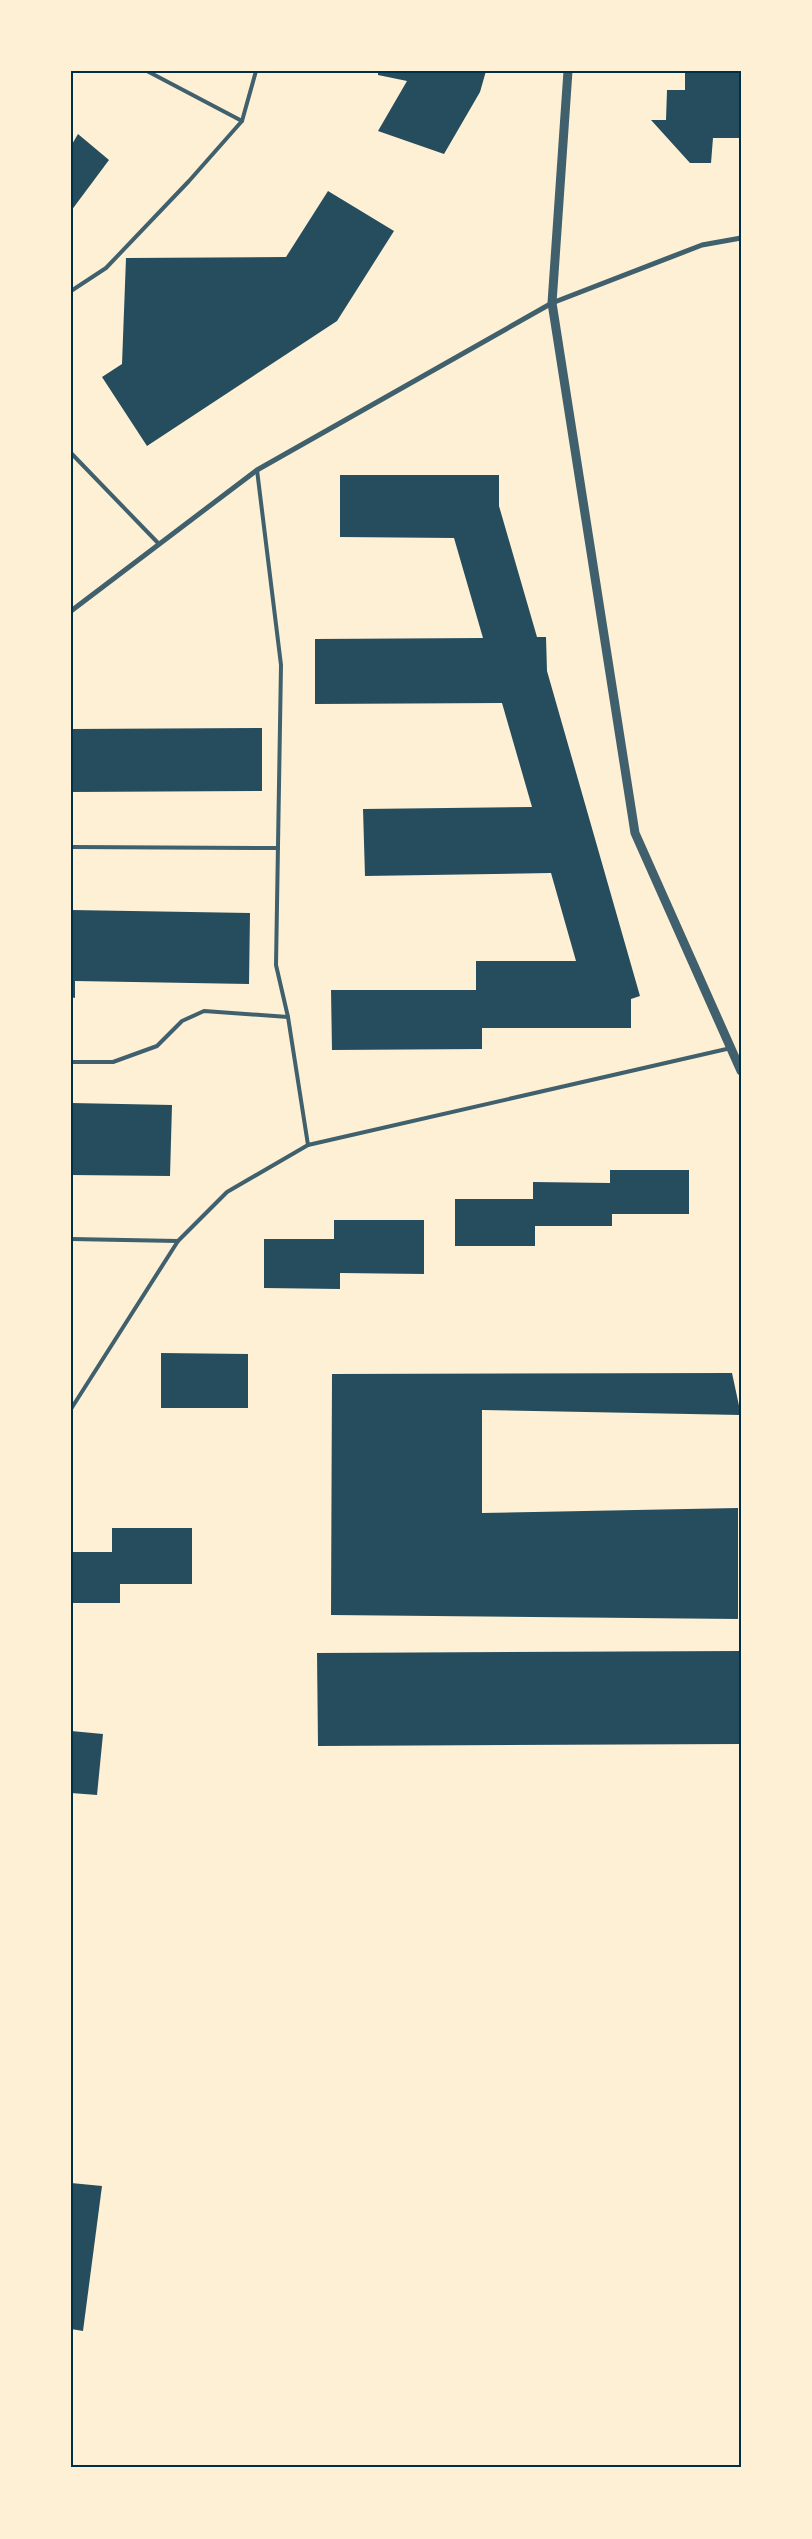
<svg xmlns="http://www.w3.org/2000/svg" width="812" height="2539" viewBox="0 0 812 2539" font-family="Cabin,sans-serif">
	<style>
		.building { fill: #264d5e }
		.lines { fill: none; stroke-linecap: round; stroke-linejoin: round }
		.service { stroke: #3f606c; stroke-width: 4 }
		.minor { stroke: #3f606c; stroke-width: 5 }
		.tertiary { stroke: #3f606c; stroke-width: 9 }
		.neatline { fill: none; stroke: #003049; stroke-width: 2 }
	</style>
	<rect width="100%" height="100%" fill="#fdf0d5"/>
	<!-- building -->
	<g class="building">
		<path d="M 378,71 L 486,71 L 480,92 L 444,154 L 378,131 L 407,81 L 378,75 Z"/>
		<path d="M 685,71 L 741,71 L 741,138 L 713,138 L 711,163 L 690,163 L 651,120 L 666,120 L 667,90 L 685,90 Z"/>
		<path d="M 78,134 L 109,160 L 71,211 L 71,146 Z"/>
		<path d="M 328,191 L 394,231 L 337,321 L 147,446 L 102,377 L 122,364 L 126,258 L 286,257 Z"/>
		<path d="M 340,475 L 499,475 L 499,506 L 537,637 L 546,637 L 547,671 L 640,996 L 631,999 L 631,1028 L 482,1028 L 482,1049 L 332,1050 L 331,990 L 476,990 L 476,961 L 576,961 L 551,873 L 365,876 L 363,809 L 532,807 L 502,703 L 315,704 L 315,639 L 483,638 L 454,538 L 340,537 Z"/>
		<path d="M 262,728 L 262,791 L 71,792 L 71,729 Z"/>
		<path d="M 71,910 L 250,913 L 249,984 L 75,981 L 75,998 L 71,997 Z"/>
		<path d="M 71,1103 L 172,1105 L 170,1176 L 71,1175 Z"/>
		<path d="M 610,1170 L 689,1170 L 689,1214 L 612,1214 L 612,1226 L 535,1226 L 535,1246 L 455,1246 L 455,1199 L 533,1199 L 533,1182 L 610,1183 Z"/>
		<path d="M 334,1220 L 424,1220 L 424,1274 L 340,1273 L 340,1289 L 264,1288 L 264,1239 L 334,1239 Z"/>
		<path d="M 161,1353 L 248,1354 L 248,1408 L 161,1408 Z"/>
		<path d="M 732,1373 L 741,1415 L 482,1410 L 482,1513 L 738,1508 L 738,1619 L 331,1615 L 332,1374 Z"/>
		<path d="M 112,1528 L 192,1528 L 192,1584 L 120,1584 L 120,1603 L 71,1603 L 71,1552 L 112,1552 Z"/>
		<path d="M 741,1651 L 741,1744 L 318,1746 L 317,1653 Z"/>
		<path d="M 71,1731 L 103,1734 L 97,1795 L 71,1793 Z"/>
		<path d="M 71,2183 L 102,2186 L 83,2331 L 71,2329 Z"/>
	</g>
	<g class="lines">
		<!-- service -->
		<g class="service">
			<path d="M 147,71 L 242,121"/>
			<path d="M 71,291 L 106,268 L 189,181 L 242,121 L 256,71"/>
			<path d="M 71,453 L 159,544"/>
			<path d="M 257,470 L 281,665 L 276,965 L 288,1017 L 308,1145"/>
			<path d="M 71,847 L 278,848"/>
			<path d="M 71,1062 L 113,1062 L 157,1046 L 182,1021 L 204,1011 L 288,1017"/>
			<path d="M 71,1239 L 178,1241"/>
			<path d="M 71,1409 L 178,1241 L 227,1192 L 308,1145 L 731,1048"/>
		</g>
		<!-- minor -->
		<path class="minor" d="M 71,611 L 257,470 L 552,303 L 702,245 L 741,238"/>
		<!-- tertiary -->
		<path class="tertiary" d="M 568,71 L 552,303 L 635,833 L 741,1071"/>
	</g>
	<!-- border -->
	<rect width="812" height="2539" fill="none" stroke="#fdf0d5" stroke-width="145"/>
	<rect x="72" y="72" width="668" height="2394" class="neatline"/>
</svg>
